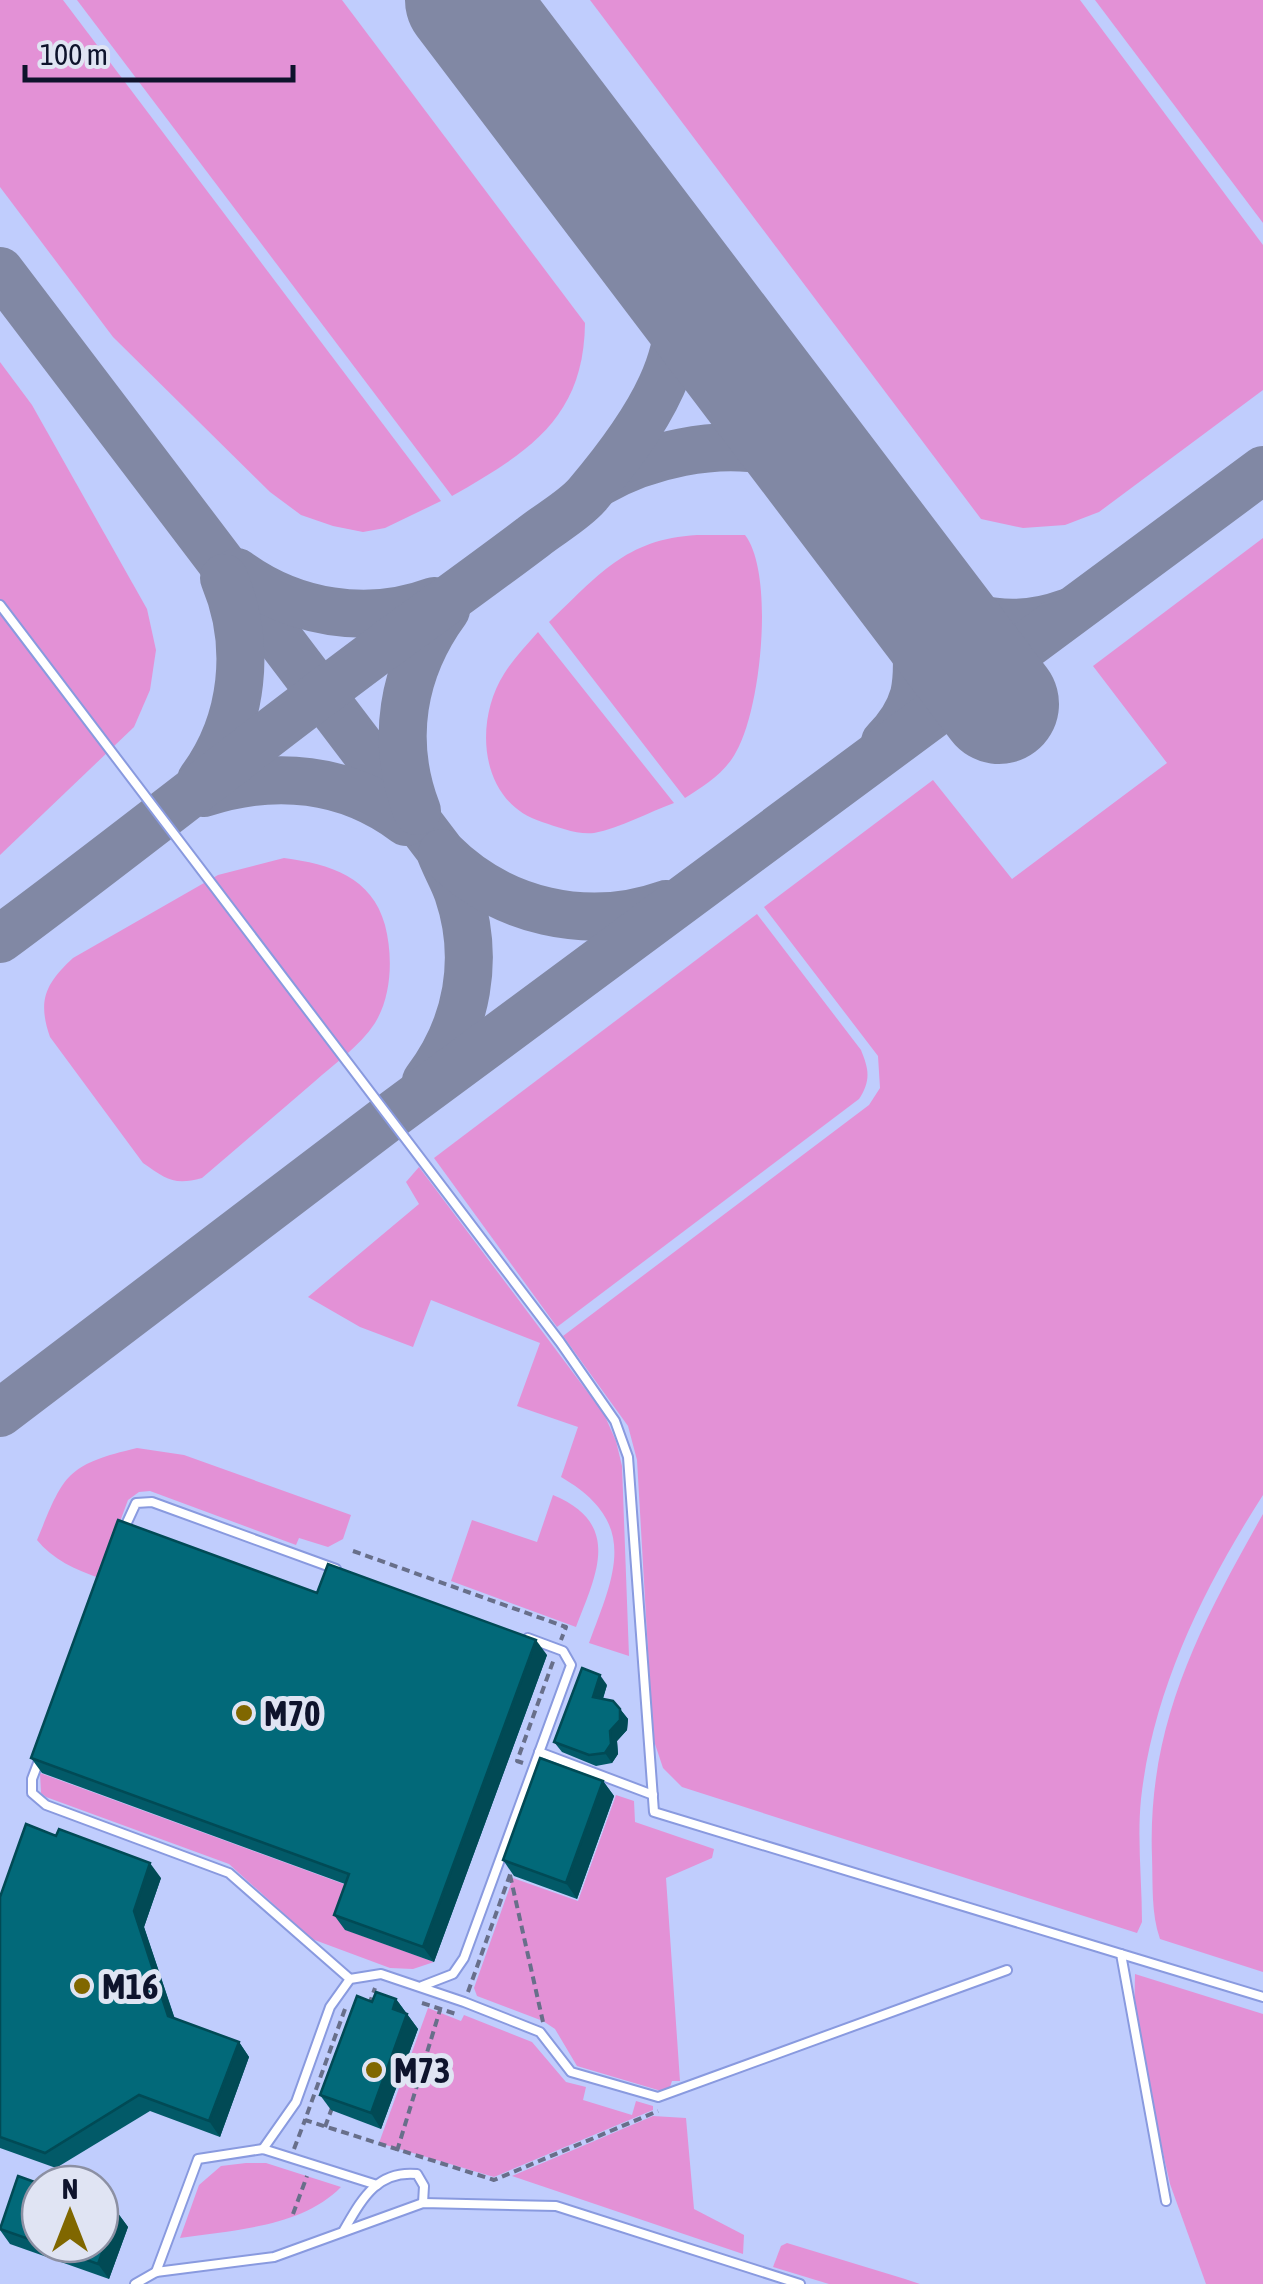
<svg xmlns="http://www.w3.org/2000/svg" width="1263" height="2284" viewBox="0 0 1263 2284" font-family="'Asap Condensed',sans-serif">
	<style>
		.built { fill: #c0cdfd; fill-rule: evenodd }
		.green { fill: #e391d6 }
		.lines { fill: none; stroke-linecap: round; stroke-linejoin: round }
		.taxiway { stroke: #8188a4; stroke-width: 48 }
		.runway { stroke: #8188a4; stroke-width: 120 }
		.service-casing { stroke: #899adf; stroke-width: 12 }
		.path { stroke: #686f8a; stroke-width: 4; stroke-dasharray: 8 5; stroke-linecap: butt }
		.service { stroke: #fff; stroke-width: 8 }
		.wall { fill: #025a68 }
		.shaded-wall { fill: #014a55 }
		.building { fill: #026979; stroke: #014a55; stroke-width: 2.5 }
		.poi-dot { fill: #806700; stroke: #e0e4f3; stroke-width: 4 }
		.labels { text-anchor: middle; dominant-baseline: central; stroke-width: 10; stroke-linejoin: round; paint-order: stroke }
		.poi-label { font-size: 35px; font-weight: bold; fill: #0e132c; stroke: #e0e4f3; text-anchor: start }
	</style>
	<rect width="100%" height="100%" fill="#ced7f4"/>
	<!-- built -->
	<path class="built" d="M 0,0 L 1263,0 L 1263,2284 L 0,2284 ZM 40,2184 L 100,2184 L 100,2244 L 40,2244 Z"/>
	<!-- green -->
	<g class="green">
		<path d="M 0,0 L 63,0 L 441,501 L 385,528 L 363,532 L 333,526 L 301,515 L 270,492 L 113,337 L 0,187 Z"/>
		<path d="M 77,0 L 342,0 L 585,323 C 584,419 527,453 452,496 Z"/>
		<path d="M 590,0 L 1080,0 L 1263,245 L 1263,390 L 1099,512 L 1065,525 L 1023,528 L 981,519 Z"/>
		<path d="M 1095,0 L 1263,0 L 1263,223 Z"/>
		<path d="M 0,362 L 32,405 L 147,609 L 156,650 L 150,690 L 134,727 L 0,855 Z"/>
		<path d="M 697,535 L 745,535 C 775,574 761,710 736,752 C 725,773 704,786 685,798 L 549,622 C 598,576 625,539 697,535 Z"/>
		<path d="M 1263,538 L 1263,1495 C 1204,1587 1153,1690 1141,1799 C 1137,1839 1142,1882 1142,1922 L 1137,1933 L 682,1787 L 663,1768 L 653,1738 L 637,1460 L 628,1426 L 563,1336 L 869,1105 L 880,1088 L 878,1056 L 764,907 L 933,780 L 1012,879 L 1167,763 L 1093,666 Z"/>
		<path d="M 538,632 L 674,803 C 649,812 620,828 594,833 C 577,835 558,827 542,822 C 480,803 473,723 504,674 C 513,659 527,645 538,632 Z"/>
		<path d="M 284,858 C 330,864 372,877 385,925 C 393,956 392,995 375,1023 C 360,1046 334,1064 314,1082 C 277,1114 239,1146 202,1178 C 174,1186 166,1179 143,1163 L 50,1037 C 37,1000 46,983 73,958 L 218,875 Z"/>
		<path d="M 757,914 L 861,1050 C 869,1070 871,1080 859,1099 L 557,1327 L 434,1158 Z"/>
		<path d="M 419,1167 L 604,1414 L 616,1441 L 622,1466 L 629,1656 L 589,1643 C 615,1573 640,1523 561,1477 L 578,1427 L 517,1406 L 540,1343 L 431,1300 L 413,1347 L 360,1327 L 308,1297 L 419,1204 L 406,1182 Z"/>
		<path d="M 137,1448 L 184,1455 L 351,1515 L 343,1539 L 328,1547 L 299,1538 L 296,1545 L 150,1491 L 139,1492 L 128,1500 L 99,1578 C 76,1570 52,1559 37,1540 C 64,1475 65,1465 137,1448 Z"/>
		<path d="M 553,1495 C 623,1524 596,1575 576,1627 L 451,1581 L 472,1520 L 537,1542 Z"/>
		<path d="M 1263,1514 L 1263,1972 L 1160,1939 C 1151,1913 1153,1885 1152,1857 C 1147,1724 1200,1626 1263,1514 Z"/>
		<path d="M 40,1773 L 360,1890 L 346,1930 L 434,1962 L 413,1969 L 390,1968 L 312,1939 L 229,1864 L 46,1797 L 41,1793 Z"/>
		<path d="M 616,1795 L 634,1801 L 635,1822 L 714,1849 L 712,1858 L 666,1878 L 680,2081 L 672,2081 L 668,2093 L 577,2066 L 555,2029 L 543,2021 L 477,1996 L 474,1988 L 513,1878 L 578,1901 Z"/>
		<path d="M 1135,1974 L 1263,2014 L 1263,2284 L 1206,2284 L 1170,2184 L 1134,2024 Z"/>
		<path d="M 428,2008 L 461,2021 L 464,2015 L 532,2042 L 566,2082 L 586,2087 L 583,2100 L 632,2115 L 636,2101 L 653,2106 L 653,2110 L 494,2177 L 379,2143 Z"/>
		<path d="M 653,2116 L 686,2118 L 694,2209 L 744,2235 L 743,2254 L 512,2176 Z"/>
		<path d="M 246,2163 L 266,2163 L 341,2187 C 302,2227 234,2230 180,2238 L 199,2185 L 221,2166 Z"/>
		<path d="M 787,2243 L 905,2279 L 920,2284 L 829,2284 L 773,2267 L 781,2246 Z"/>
	</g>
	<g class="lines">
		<!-- taxiway -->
		<g class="taxiway">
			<path d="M 0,271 L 439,849 C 444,864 453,878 458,893 C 480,958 468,1026 426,1081"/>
			<path d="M 600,482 C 647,455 715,440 769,451 C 793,456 814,469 832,484"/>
			<path d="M 900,571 C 942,619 1006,635 1066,613"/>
			<path d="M 237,572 C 293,613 367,626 434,601"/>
			<path d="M 885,742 C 898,729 909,713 914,695 C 921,664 914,599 900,571"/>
			<path d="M 201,780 C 244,722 252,645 224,578"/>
			<path d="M 204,793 C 275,770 346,777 406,822"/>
			<path d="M 417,811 C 390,741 402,670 446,610"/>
			<path d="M 442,853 C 501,912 587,932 666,904"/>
			<path d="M 0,939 C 130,843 256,741 386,645 C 435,609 484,574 533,537 C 549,524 573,511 587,495 C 636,437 712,339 662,260"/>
			<path d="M 0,1413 L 396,1112 L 1263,470"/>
		</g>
		<!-- runway -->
		<path class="runway" d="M 465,0 L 999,704"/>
		<defs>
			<g id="service">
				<path d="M 0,605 L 560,1342 L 615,1421 L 628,1457 L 654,1812 L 1121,1954 L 1166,2201"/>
				<path d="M 124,1529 L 136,1503 L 152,1502 L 336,1569"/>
				<path d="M 539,1752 L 653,1795"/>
				<path d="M 40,1758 L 32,1779 L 32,1793 L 46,1805 L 229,1873 L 350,1979"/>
				<path d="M 1121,1954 L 1263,1997"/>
				<path d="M 422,1986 L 453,1974 L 464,1958 L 571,1665 L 563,1651 L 528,1638"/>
				<path d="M 263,2149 L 296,2102 L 330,2007 L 350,1979 L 381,1974 L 464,2002 L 540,2032 L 571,2072 L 658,2097 L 1007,1970"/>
				<path d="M 344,2230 C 362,2199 377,2170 417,2174 L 424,2186 L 423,2203"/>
				<path d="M 156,2272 L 198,2159 L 263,2149 L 377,2185"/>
				<path d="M 135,2284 L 156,2272 L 274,2257 L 423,2203 L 556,2206 L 800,2284"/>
			</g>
		</defs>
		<!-- service casing -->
		<use href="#service" class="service-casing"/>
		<!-- path -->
		<g class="path">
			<path d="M 353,1551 L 566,1627 L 561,1640"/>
			<path d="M 523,1763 L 517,1761 L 554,1659"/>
			<path d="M 510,1875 L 543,2022"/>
			<path d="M 468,1992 L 512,1869"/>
			<path d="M 422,2003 L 459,2015"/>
			<path d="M 369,2005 L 375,1988"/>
			<path d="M 345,2009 L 305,2120 L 494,2180 L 658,2111"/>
			<path d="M 325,2127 L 332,2108"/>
			<path d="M 294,2149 L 305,2120"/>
			<path d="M 397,2151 L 440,2010"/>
			<path d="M 293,2214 L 307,2176"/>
		</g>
		<!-- service -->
		<use href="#service" class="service"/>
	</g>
	<!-- wall -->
	<g class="wall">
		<path d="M 317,1593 L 547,1655 L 434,1962 L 345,1930 L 334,1915 L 345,1884 L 42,1773 L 31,1758 Z"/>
		<path d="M 607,1685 L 603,1699 L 620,1709 L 628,1719 L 627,1730 L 617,1741 L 618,1754 L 612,1763 L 596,1766 L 562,1752 L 554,1742 Z"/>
		<path d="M 603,1781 L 614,1796 L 577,1899 L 514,1876 L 503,1860 Z"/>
		<path d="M 161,1878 L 144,1927 L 175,2019 L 239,2042 L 249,2057 L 220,2137 L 150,2111 L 56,2168 L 0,2148 L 0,1897 Z"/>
		<path d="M 396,1999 L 418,2029 L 381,2129 L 331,2110 L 320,2095 L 372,2002 Z"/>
		<path d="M 40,2184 L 40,2244 L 100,2244 L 117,2212 L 128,2227 L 109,2279 L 10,2244 L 0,2230 Z"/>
	</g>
	<!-- shaded-wall -->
	<g class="shaded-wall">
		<path d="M 536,1640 L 547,1655 L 434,1962 L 423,1947 Z"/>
		<path d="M 600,1675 L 607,1685 L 600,1707 L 593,1697 Z"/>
		<path d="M 620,1709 L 628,1719 L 627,1730 L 617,1741 L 618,1754 L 612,1763 L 605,1753 L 610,1731 Z"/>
		<path d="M 603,1781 L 614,1796 L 577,1899 L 566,1883 Z"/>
		<path d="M 150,1863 L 161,1878 L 144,1927 L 179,2032 L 168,2016 L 134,1911 Z"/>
		<path d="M 396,1999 L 418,2029 L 381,2129 L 371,2113 Z"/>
		<path d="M 239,2042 L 249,2057 L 220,2137 L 209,2121 Z"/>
		<path d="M 117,2212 L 128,2227 L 109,2279 L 98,2264 Z"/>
	</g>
	<!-- building -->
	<g class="building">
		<path d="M 118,1520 L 317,1593 L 328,1564 L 536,1640 L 423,1947 L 334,1915 L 349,1874 L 31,1758 Z"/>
		<path d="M 582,1668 L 600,1675 L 593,1697 L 613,1701 L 620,1709 L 620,1720 L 610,1731 L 611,1744 L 605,1753 L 589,1755 L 554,1742 Z"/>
		<path d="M 540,1758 L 603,1781 L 566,1883 L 503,1860 Z"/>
		<path d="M 26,1824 L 56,1836 L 59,1829 L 150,1863 L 134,1911 L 168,2016 L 239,2042 L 209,2121 L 139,2095 L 45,2153 L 0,2137 L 0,1897 Z"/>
		<path d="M 376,1992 L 396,1999 L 393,2009 L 407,2014 L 371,2113 L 320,2095 L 357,1996 L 372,2002 Z"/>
		<path d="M 18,2176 L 40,2184 L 40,2243 L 0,2229 Z"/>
		<path d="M 100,2206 L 117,2212 L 98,2264 L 42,2244 L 100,2244 Z"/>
	</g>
	<!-- markers -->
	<g class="poi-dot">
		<circle cx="244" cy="1713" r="10"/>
		<circle cx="82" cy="1986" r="10"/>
		<circle cx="374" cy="2070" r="10"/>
	</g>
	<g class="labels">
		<!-- poi labels -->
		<g class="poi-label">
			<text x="264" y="1713">M70</text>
			<text x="102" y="1986">M16</text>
			<text x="394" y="2070">M73</text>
		</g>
	</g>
	<!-- north arrow -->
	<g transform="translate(70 2214)"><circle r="48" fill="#e0e4f3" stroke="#8c90a3" stroke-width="2.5"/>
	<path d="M0-8L18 38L0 25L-18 38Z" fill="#806700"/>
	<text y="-15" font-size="28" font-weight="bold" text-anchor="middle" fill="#0e132c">N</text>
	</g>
	<!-- scale -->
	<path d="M25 65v15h268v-15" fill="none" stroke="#0e132c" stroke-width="5"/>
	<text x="40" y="65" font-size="30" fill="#0e132c" stroke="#e0e4f3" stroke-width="8" paint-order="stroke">100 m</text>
</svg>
